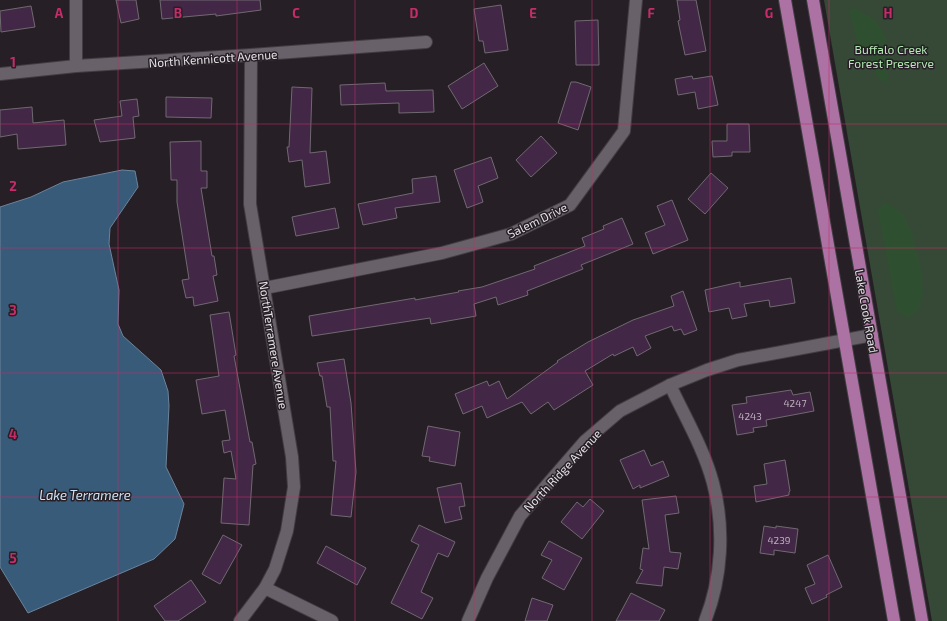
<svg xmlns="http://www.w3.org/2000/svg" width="947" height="621" viewBox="0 0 947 621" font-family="'Exo 2',sans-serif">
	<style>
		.green { fill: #364936 }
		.forest { fill: #2f5030 }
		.water { fill: #385b7a; stroke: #6c839a }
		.building { fill: #432746; stroke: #706971 }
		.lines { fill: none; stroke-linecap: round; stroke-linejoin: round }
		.minor-casing { stroke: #423d42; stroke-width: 14 }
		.major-casing { stroke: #423d42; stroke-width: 14 }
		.minor { stroke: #686169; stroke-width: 12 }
		.major { stroke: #ac72a3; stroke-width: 12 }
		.grid { fill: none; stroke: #c62c69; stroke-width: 1; stroke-opacity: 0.55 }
		.labels { text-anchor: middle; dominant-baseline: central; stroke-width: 3; stroke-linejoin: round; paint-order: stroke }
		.number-label { font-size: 10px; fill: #bcb2bd }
		.park-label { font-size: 12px; fill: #b2eab2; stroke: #262026 }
		.street-label { font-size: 12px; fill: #e5e1e5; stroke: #262026 }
		.water-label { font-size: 13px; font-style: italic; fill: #cce3f8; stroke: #262026 }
		.grid-label { font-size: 13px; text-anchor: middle; font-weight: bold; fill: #c62c69; stroke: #262026; stroke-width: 3; stroke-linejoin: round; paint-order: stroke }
	</style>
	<rect width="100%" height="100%" fill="#262026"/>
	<!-- green -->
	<path class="green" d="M 824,0 L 947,0 L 947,621 L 932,621 Z"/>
	<!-- forest -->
	<g class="forest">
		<path d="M 855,8 L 875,20 L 883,32 L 890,54 L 887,83 L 877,77 L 870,57 L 859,48 L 856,37 L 849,10 Z"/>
		<path d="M 886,203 L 902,213 L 911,231 L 921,269 L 923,291 L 919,308 L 908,318 L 897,311 L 878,210 Z"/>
	</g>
	<!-- water -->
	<path class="water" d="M 122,170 L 135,171 L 138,187 L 110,228 L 109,244 L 119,290 L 118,324 L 123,336 L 161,370 L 168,391 L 169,406 L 166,467 L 184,504 L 175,539 L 154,559 L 28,613 L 0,567 L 0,207 L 31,197 L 63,182 Z"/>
	<!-- building -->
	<g class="building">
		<path d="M 116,0 L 136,0 L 139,19 L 121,23 Z"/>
		<path d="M 160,0 L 260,0 L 261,10 L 216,16 L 216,14 L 162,19 Z"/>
		<path d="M 677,0 L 696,0 L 706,51 L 685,55 L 678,21 L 680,20 Z"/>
		<path d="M 501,5 L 508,50 L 485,53 L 483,41 L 479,41 L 474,9 Z"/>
		<path d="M 31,6 L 35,27 L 1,32 L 0,11 Z"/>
		<path d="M 598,20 L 599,65 L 576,65 L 575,21 Z"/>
		<path d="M 484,63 L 498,86 L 462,109 L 448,86 Z"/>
		<path d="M 692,76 L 693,79 L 712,76 L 718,105 L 698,109 L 695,92 L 678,95 L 675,79 Z"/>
		<path d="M 571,82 L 576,82 L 591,87 L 578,130 L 558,123 Z"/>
		<path d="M 385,83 L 386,91 L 433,90 L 434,112 L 399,113 L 399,103 L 341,105 L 340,85 Z"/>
		<path d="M 292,87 L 312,88 L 310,153 L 326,151 L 330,183 L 305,187 L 302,160 L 289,162 L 287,147 L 289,147 Z"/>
		<path d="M 166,97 L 212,98 L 211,118 L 166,117 Z"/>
		<path d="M 137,99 L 139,116 L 133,117 L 135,138 L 100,142 L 94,120 L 122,116 L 120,101 Z"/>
		<path d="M 32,107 L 33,123 L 64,120 L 66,145 L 18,149 L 17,134 L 0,137 L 0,110 Z"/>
		<path d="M 727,124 L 749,124 L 750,152 L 732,152 L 732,156 L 713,157 L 712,141 L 727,141 Z"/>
		<path d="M 541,136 L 557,153 L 531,177 L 516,160 Z"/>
		<path d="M 201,141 L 201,171 L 207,171 L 207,188 L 201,188 L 212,256 L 214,256 L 217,275 L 213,276 L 218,301 L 194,306 L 193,297 L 186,298 L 182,280 L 189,279 L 177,202 L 177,180 L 171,180 L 170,142 Z"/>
		<path d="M 491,157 L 498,178 L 478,186 L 483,202 L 467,208 L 454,170 Z"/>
		<path d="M 711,173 L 728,188 L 705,214 L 688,199 Z"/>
		<path d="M 436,176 L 440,202 L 395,208 L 397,218 L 363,225 L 358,204 L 413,193 L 412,179 Z"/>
		<path d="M 672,200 L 688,240 L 653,254 L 645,233 L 665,225 L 657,206 Z"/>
		<path d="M 335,208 L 339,228 L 296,236 L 292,217 Z"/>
		<path d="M 622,218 L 633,244 L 581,265 L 583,269 L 527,291 L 528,295 L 498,305 L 496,297 L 474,304 L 476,316 L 431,324 L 430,318 L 312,336 L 309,316 L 415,298 L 415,300 L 459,292 L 458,291 L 482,287 L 535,269 L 534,266 L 585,246 L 582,238 L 604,229 L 603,226 Z"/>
		<path d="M 791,278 L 795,303 L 770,307 L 769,300 L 744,304 L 747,316 L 732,319 L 729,308 L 709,312 L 705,290 L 740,282 L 740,287 Z"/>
		<path d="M 683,291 L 697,330 L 684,335 L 681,329 L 674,331 L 672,326 L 645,336 L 651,348 L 637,356 L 633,347 L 614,356 L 613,354 L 585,371 L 593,385 L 554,410 L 548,402 L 531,414 L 522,402 L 487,418 L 482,406 L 463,414 L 455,394 L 487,381 L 489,386 L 499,381 L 507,399 L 558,362 L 557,361 L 588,342 L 633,320 L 674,306 L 671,296 Z"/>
		<path d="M 229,312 L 236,355 L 234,356 L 250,442 L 252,442 L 256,464 L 253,465 L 249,525 L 221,523 L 224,478 L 236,479 L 231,451 L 224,453 L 222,441 L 230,440 L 225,410 L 202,414 L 196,380 L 219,376 L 210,315 Z"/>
		<path d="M 344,359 L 351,403 L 356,472 L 351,517 L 331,515 L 336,461 L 333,461 L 330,407 L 327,407 L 322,376 L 320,376 L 317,363 Z"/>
		<path d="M 791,390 L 793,395 L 810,392 L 814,411 L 766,420 L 767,426 L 753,428 L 754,432 L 737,435 L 732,405 L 747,403 L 746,397 Z"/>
		<path d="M 428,426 L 460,432 L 455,466 L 429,461 L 430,457 L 422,456 Z"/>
		<path d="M 644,450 L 651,466 L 663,461 L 669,476 L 640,488 L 640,485 L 633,489 L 620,460 Z"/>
		<path d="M 785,460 L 790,491 L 789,492 L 789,495 L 756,502 L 754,486 L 767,484 L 764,464 Z"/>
		<path d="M 461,483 L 465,506 L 459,507 L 462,519 L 445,523 L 437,488 Z"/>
		<path d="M 676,496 L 679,513 L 665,515 L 670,552 L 681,553 L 678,569 L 664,567 L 662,586 L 636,583 L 643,570 L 640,569 L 643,548 L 649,549 L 642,500 Z"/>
		<path d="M 590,499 L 604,511 L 582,539 L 561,522 L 577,502 L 583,507 Z"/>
		<path d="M 419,525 L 455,542 L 448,557 L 438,553 L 421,592 L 433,598 L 422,619 L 391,603 L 419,545 L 411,541 Z"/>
		<path d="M 764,526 L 776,528 L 776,526 L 798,529 L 795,553 L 774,550 L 774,555 L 760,553 Z"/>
		<path d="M 223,535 L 242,545 L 220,584 L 202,574 Z"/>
		<path d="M 549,541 L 582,558 L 564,590 L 542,578 L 552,560 L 541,555 Z"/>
		<path d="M 326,546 L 366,568 L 357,585 L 317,563 Z"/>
		<path d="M 828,555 L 842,587 L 826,595 L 827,597 L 812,604 L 805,588 L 815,584 L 807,565 Z"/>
		<path d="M 191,580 L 206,602 L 178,621 L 165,621 L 154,606 Z"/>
		<path d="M 631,593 L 665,610 L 659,621 L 616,621 Z"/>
		<path d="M 532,598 L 553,605 L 547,621 L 525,621 Z"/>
	</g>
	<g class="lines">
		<defs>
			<g id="minor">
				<path d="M 76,0 L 76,66"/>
				<path d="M 0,74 L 76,66 L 251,55 L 426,42"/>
				<path d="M 265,288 L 442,253 L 511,234 L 570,205 L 624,131 L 636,0"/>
				<path d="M 670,385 C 685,417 704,449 713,483 C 725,528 722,578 705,621"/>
				<path d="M 265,588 L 332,621"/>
				<path d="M 240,621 L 265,588 L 275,569 L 287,531 L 294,487 L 292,457 L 250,204 L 251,55"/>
				<path d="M 468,621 L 487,578 L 520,516 L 585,441 L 620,411 L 670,385 L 707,370 L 738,360 L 872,335"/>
			</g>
			<g id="major">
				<path d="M 785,0 L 894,621"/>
				<path d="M 813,0 L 922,621"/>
			</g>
		</defs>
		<!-- minor casing -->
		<use href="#minor" class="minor-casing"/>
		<!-- major casing -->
		<use href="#major" class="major-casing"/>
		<!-- minor -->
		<use href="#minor" class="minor"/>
		<!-- major -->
		<use href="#major" class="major"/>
	</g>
	<!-- grid -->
	<path class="grid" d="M 118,0 L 118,621M 237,0 L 237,621M 355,0 L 355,621M 474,0 L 474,621M 592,0 L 592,621M 710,0 L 710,621M 829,0 L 829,621M 0,124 L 947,124M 0,248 L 947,248M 0,373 L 947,373M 0,497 L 947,497"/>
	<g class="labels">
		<!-- number labels -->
		<g class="number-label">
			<text x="795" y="403">4247</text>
			<text x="750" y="416">4243</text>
			<text x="779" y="540">4239</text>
		</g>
		<!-- park labels -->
		<g class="park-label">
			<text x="891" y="49">Buffalo Creek<tspan x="891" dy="14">Forest Preserve</tspan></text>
		</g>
		<!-- street labels -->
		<g class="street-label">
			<text transform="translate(213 58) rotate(-4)">North Kennicott Avenue</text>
			<text transform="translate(537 220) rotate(-26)">Salem Drive</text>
			<text transform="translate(867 311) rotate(80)">Lake Cook Road</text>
			<text transform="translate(274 345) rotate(81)">NorthTerramere Avenue</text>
			<text transform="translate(562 470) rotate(-47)">North Ridge Avenue</text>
		</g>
		<!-- water labels -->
		<g class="water-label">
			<text x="85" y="495">Lake Terramere</text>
		</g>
	</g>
	<g class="grid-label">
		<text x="59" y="18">A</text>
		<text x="178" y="18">B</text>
		<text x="296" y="18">C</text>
		<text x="414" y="18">D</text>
		<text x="533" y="18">E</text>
		<text x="651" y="18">F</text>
		<text x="769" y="18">G</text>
		<text x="888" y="18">H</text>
		<text x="13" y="67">1</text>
		<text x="13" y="191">2</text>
		<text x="13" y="315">3</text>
		<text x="13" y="439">4</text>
		<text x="13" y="563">5</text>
	</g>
</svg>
